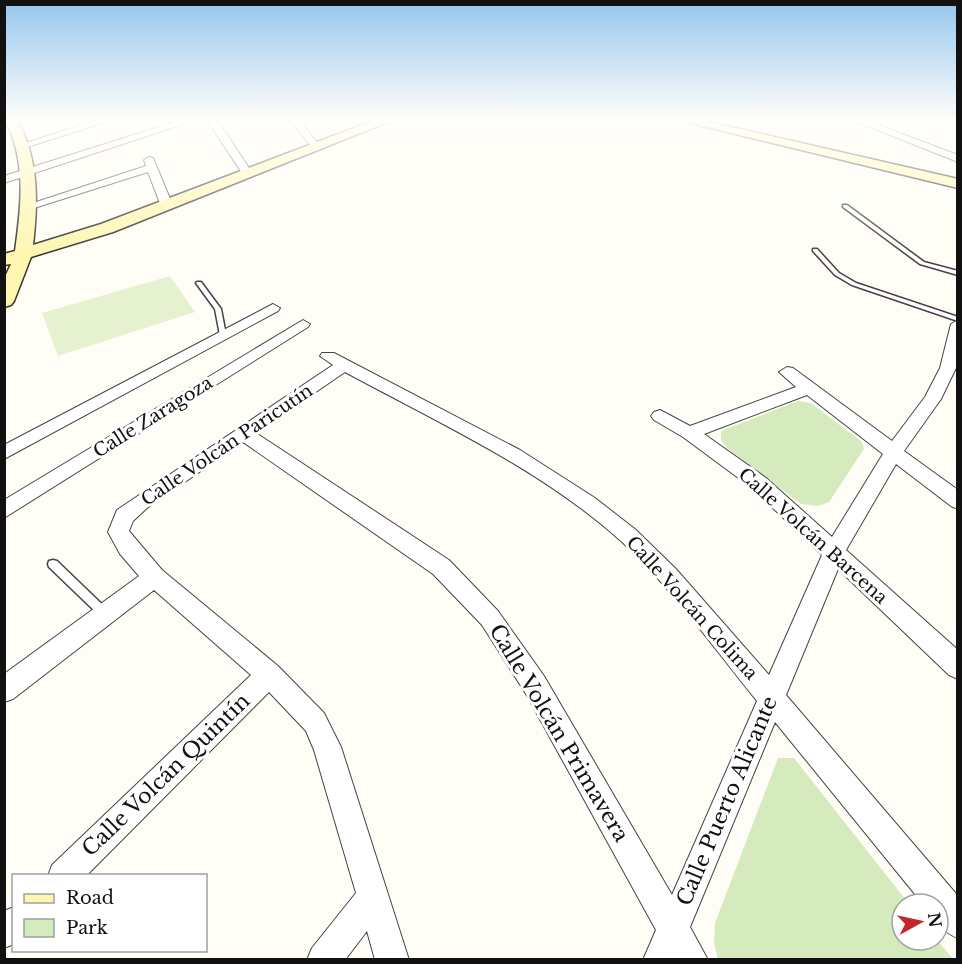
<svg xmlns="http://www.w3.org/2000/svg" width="962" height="964" viewBox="0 0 962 964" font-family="'Libre Baskerville',serif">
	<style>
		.green { fill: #d5ebbd }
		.pitch { fill: #e6f2cf }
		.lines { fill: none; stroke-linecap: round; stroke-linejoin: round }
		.lane-casing { stroke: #444; stroke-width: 3 }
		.street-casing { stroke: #444; stroke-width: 2 }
		.secondary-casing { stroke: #333; stroke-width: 3 }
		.lane { fill: #fff; fill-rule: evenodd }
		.street { fill: #fff; fill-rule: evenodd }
		.secondary { fill: #fff6b0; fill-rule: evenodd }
		.labels { text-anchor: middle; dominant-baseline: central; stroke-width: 6; stroke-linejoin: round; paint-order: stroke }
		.street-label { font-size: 18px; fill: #111; stroke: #fff }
		.near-street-label { font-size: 21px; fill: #111; stroke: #fff }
	</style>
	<rect width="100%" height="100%" fill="#fffdf5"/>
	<!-- green -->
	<g class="green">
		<path d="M 798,401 L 811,403 L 862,442 L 864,449 L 829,502 L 818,506 L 801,504 L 728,449 L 721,440 L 721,431 Z"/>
		<path d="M 778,758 L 794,758 L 909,904 L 902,904 L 902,940 L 937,940 L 953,959 L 718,959 L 714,944 L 715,923 Z"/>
	</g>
	<!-- pitch -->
	<path class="pitch" d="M 170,276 L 195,312 L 58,356 L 42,313 Z"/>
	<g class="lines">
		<defs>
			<g id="lane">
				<path d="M 843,205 L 847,205 L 924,262 L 958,271 L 958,275 L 920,264 L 843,207 Z"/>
				<path d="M 813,249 L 817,249 L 839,273 L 856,283 L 958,317 L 958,321 L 852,285 L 835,275 L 813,251 Z"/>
				<path d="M 197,282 L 201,282 L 221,309 L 226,335 L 225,336 L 221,336 L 220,335 L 215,309 L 196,283 Z"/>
				<path d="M 53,560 L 57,561 L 109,611 L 110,614 L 109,617 L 105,619 L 101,617 L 49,567 L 48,564 L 49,561 Z"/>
			</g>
			<g id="street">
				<path d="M 9,120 L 24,120 L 4,128 L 4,122 Z"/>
				<path d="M 97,120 L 112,120 L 27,147 L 19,145 Z"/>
				<path d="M 181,120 L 196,120 L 4,183 L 4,176 Z"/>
				<path d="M 207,120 L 217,120 L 220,124 L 253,174 L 252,176 L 244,176 Z"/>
				<path d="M 290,120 L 299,120 L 320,146 L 320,150 L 314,150 Z"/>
				<path d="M 852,120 L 865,120 L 958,155 L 958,162 Z"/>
				<path d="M 149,157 L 153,158 L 173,206 L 171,208 L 167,209 L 161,206 L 148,172 L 31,209 L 23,209 L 21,207 L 146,166 L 144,160 Z"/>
				<path d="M 273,304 L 280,308 L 278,311 L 4,459 L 4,445 Z"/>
				<path d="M 303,320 L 310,324 L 308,327 L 4,518 L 4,500 Z"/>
				<path d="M 958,320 L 956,368 L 941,399 L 904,451 L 958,490 L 958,509 L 951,506 L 896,464 L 846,550 L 958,650 L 958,679 L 949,675 L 838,569 L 786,695 L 958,896 L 958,938 C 940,931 938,922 938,904 L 923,904 L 775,722 L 690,927 L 708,960 L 643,960 L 656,930 L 526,694 L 482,625 L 433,574 L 243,442 L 147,508 L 133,521 L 129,531 L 162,570 L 278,666 L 324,713 L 341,747 L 409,960 L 375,960 L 367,931 L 345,960 L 307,960 L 312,948 L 356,893 L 314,750 L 306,731 L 269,692 L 86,876 L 48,876 L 52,865 L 251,675 L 154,590 L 13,699 L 4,702 L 4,674 L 139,576 L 120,554 L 108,532 L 117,510 L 333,365 L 320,356 L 322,353 L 334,353 L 520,450 L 595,498 L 636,530 L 676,569 L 769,675 L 822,555 L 752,488 L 683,437 L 654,420 L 651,416 L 654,412 L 660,410 L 690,426 L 796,387 L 779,372 L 787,367 L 793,368 L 892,441 L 925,397 L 940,368 L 951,324 ZM 345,372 C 439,423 541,469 621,541 C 672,588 713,647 757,701 L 672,895 L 544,676 L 498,611 L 449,560 L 256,433 ZM 807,395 L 883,454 L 832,537 L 766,478 L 704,434 Z"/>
				<path d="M 14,907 L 14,944 L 4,948 L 4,911 Z"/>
			</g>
			<g id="secondary">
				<path d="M 5,120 L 17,120 C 39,158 38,203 33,245 L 101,224 L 375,120 L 393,120 L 113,232 L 31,257 L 14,301 L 11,305 L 4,307 L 4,279 L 11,264 L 4,265 L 4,254 L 15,251 C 21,208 27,161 5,120 Z"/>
				<path d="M 677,120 L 701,120 L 958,179 L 958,188 Z"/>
			</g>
		</defs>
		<!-- lane casing -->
		<use href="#lane" class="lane-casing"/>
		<!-- street casing -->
		<use href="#street" class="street-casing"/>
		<!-- secondary casing -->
		<use href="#secondary" class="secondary-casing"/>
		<!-- lane -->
		<use href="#lane" class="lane"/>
		<!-- street -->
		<use href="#street" class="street"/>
		<!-- secondary -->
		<use href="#secondary" class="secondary"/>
	</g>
	<!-- sky -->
	<linearGradient id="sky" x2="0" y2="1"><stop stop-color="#95c6ee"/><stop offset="0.47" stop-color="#fffefa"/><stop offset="1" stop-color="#fffefa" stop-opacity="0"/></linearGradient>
	<rect width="962" height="255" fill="url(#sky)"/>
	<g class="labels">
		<!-- street labels -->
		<g class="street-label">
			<text transform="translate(153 417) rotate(-32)">Calle Zaragoza</text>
			<text transform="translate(227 445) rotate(-34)">Calle Volcán Paricutín</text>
			<text transform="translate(813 536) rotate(42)">Calle Volcán Barcena</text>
			<text transform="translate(692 608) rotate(48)">Calle Volcán Colima</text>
		</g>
		<!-- near-street labels -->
		<g class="near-street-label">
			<text transform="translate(559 733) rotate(59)">Calle Volcán Primavera</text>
			<text transform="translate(166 775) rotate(-44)">Calle Volcán Quintín</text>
			<text transform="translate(727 801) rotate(-67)">Calle Puerto Alicante</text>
		</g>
	</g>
	<!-- border -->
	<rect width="962" height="964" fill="none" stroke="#111111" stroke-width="12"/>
	<!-- legend -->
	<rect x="12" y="874" width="195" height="78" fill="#ffffff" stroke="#a0a0a0" stroke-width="1.5"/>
	<rect x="24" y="894" width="30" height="9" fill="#fff6b0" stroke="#a0a0a0" stroke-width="1.5"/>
	<text x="66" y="904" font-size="18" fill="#111111">Road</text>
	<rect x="24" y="919" width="30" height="18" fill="#d5ebbd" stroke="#a0a0a0" stroke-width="1.5"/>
	<text x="66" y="934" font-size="18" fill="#111111">Park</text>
	<!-- north arrow -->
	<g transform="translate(920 922) rotate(82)"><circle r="28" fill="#ffffff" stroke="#a0a0a0" stroke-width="1.5"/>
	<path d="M0-4.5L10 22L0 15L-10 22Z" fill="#c4262e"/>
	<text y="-9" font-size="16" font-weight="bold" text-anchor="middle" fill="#111111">N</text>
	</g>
</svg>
